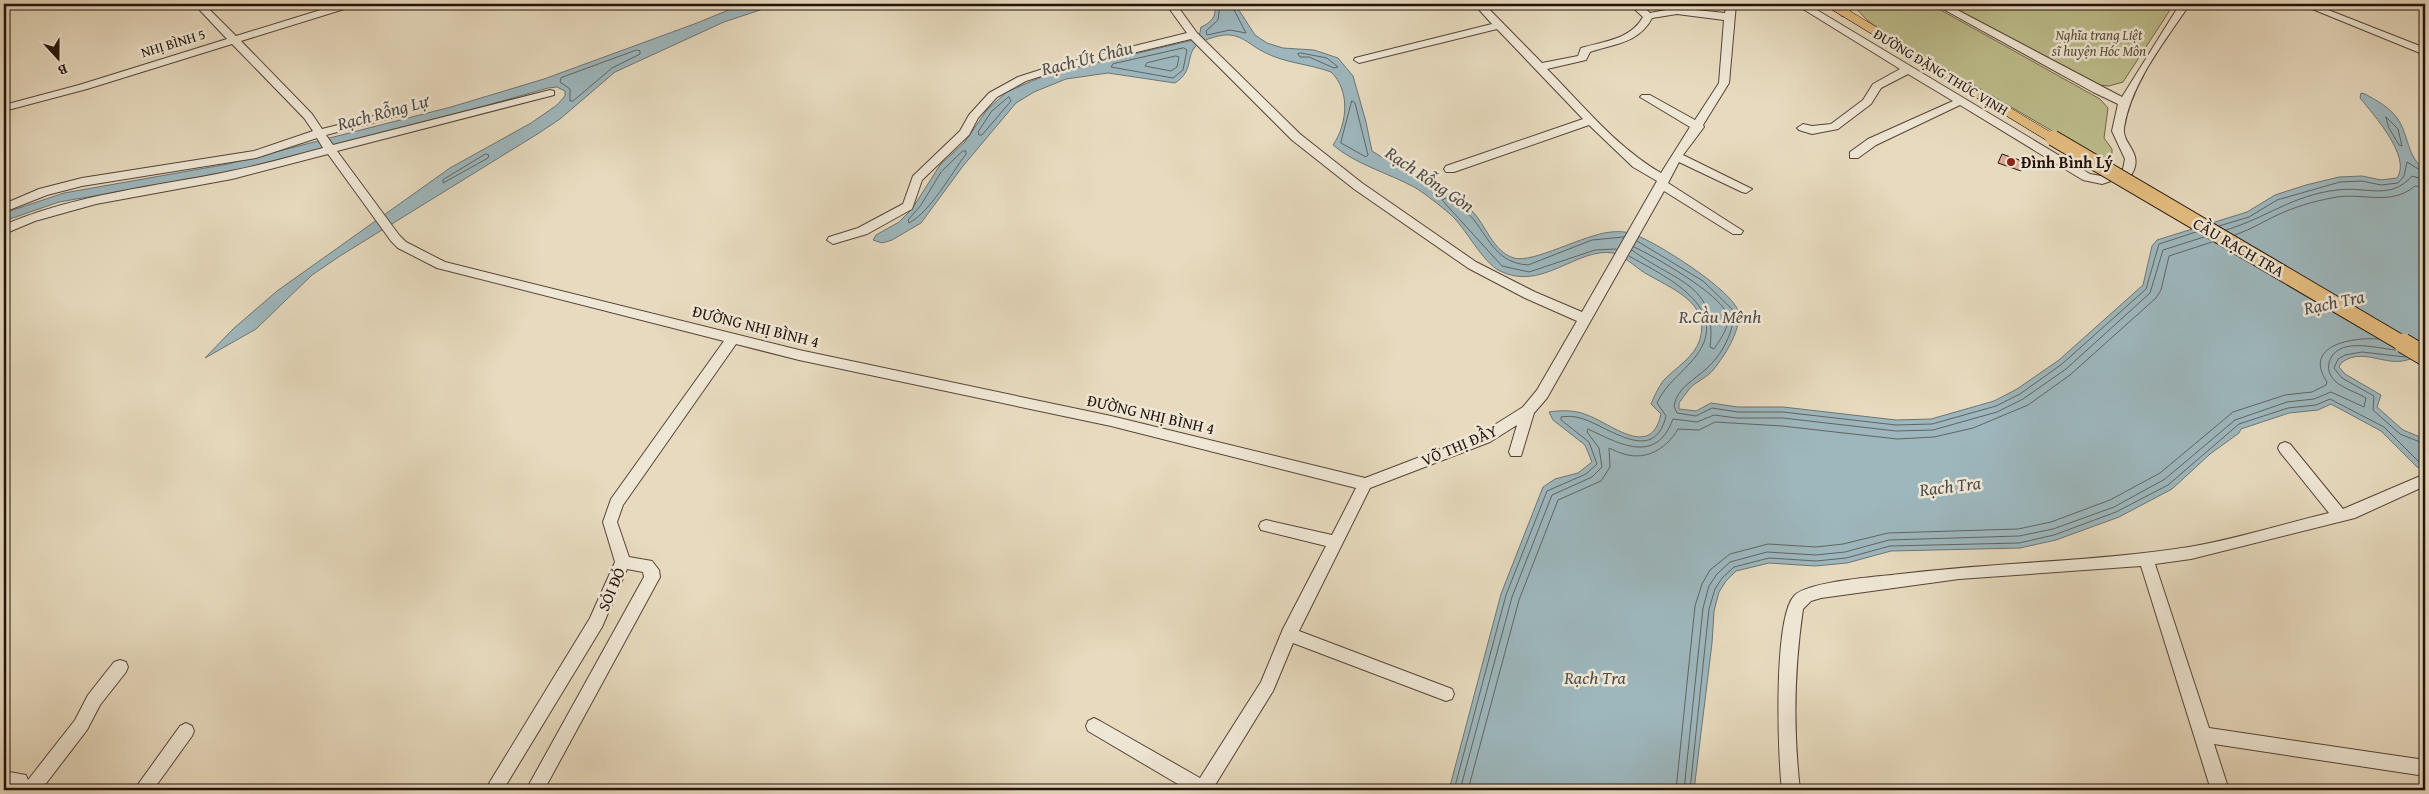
<svg xmlns="http://www.w3.org/2000/svg" width="2429" height="794" viewBox="0 0 2429 794" font-family="'Gentium Book Plus',serif">
	<style>
		.green { fill: #bdbd8c; stroke: #70684b }
		.water { fill: #9db7bd; stroke: #6c7575 }
		.lines { fill: none; stroke-linecap: round; stroke-linejoin: round }
		.shore { stroke: #606464; stroke-width: 1 }
		.building { fill: #dda998; stroke: #23120a }
		.minor-casing { stroke: #544437; stroke-width: 2 }
		.major-casing { stroke: #23120a; stroke-width: 1 }
		.minor { fill: #efe7d5; fill-rule: evenodd }
		.major { fill: #e4bd7f; fill-rule: evenodd }
		.major-bridge-far1-casing { stroke: #23120a; stroke-width: 17; stroke-linecap: butt }
		.major-bridge-casing { stroke: #23120a; stroke-width: 21; stroke-linecap: butt }
		.major-bridge-far1 { stroke: #e4bd7f; stroke-width: 15 }
		.major-bridge { stroke: #e4bd7f; stroke-width: 19 }
		.poi-dot { fill: #8f2418; stroke: #efe7d5; stroke-width: 2 }
		.labels { text-anchor: middle; dominant-baseline: central; stroke-width: 5; stroke-linejoin: round; paint-order: stroke }
		.far-park-label { font-size: 14px; font-style: italic; fill: #594e38; stroke: #efe7d5 }
		.far-street-label { font-size: 14px; fill: #23120a; stroke: #efe7d5 }
		.poi-label { font-size: 16px; font-weight: bold; fill: #23120a; stroke: #efe7d5; text-anchor: start }
		.street-label { font-size: 16px; fill: #23120a; stroke: #efe7d5 }
		.water-label { font-size: 18px; font-style: italic; fill: #4e4c49; stroke: #efe7d5 }
	</style>
	<rect width="100%" height="100%" fill="#e7dabe"/>
	<filter id="stains"><feTurbulence type="fractalNoise" baseFrequency=".004" numOctaves="4"/><feColorMatrix values="0 0 0 0 .2 0 0 0 0 .09 0 0 0 0 .02 0 0 0 .5 -.17"/></filter>
	<radialGradient id="worn" r=".72"><stop offset=".6" stop-color="#630" stop-opacity="0"/><stop offset="1" stop-color="#630" stop-opacity=".3"/></radialGradient>
	<!-- green -->
	<g class="green">
		<path d="M 1852,4 L 1930,4 L 2100,99 L 2108,108 L 2104,138 L 2112,149 L 2112,166 L 1883,32 L 1867,20 Z"/>
		<path d="M 1946,4 L 2174,4 L 2123,82 L 2109,86 L 2098,85 Z"/>
	</g>
	<!-- water -->
	<g class="water">
		<path d="M 743,4 L 778,4 L 724,22 L 615,72 L 560,119 L 539,133 L 340,256 L 312,275 L 256,329 L 205,358 L 233,329 L 277,291 L 450,168 L 531,123 L 557,105 L 565,96 L 565,91 L 557,87 L 548,88 L 435,120 L 232,172 L 59,202 L 4,221 L 4,213 L 64,193 L 228,164 L 451,107 L 544,79 L 697,23 Z"/>
		<path d="M 1214,4 L 1235,4 L 1255,35 L 1267,43 L 1283,48 L 1314,50 L 1338,58 L 1353,76 L 1366,122 L 1372,151 C 1403,172 1444,185 1472,211 C 1486,225 1493,252 1514,258 C 1532,264 1585,234 1611,232 C 1621,231 1631,232 1640,237 C 1660,245 1739,294 1739,315 C 1739,333 1725,355 1714,369 C 1708,377 1697,381 1690,388 C 1686,393 1683,398 1679,403 L 1679,409 L 1696,411 L 1711,403 L 1738,407 L 1783,407 L 1896,420 L 1931,419 L 1994,401 L 2017,389 L 2059,360 L 2143,285 L 2152,246 L 2157,240 L 2247,212 L 2275,195 L 2306,185 L 2339,177 L 2362,176 L 2381,180 L 2397,178 C 2412,157 2373,114 2360,98 L 2361,93 L 2365,94 C 2376,100 2389,107 2397,118 C 2409,134 2407,159 2425,169 L 2425,348 C 2396,380 2368,342 2341,363 L 2339,367 L 2345,374 L 2381,395 L 2377,407 L 2403,430 L 2425,439 L 2425,470 L 2417,467 L 2381,431 L 2331,404 L 2318,410 L 2289,413 L 2241,429 L 2239,433 L 2210,454 L 2172,489 L 2119,517 L 2056,540 L 2020,548 L 1891,551 L 1847,563 L 1815,566 L 1769,563 L 1736,571 L 1726,581 L 1719,592 L 1714,611 L 1712,643 L 1694,790 L 1449,790 L 1501,594 L 1543,487 L 1555,479 L 1578,473 L 1592,462 L 1585,445 L 1553,420 L 1549,412 C 1561,410 1576,410 1587,415 C 1612,424 1651,460 1661,414 L 1651,404 C 1654,397 1658,388 1663,381 C 1675,368 1695,357 1700,339 C 1711,302 1670,288 1645,273 C 1635,267 1625,256 1613,253 C 1577,247 1542,292 1500,271 C 1482,262 1466,228 1450,214 C 1439,205 1426,194 1414,187 C 1388,173 1355,164 1333,145 C 1348,123 1350,90 1331,72 C 1310,64 1284,63 1264,52 C 1253,47 1243,36 1230,35 C 1222,34 1204,39 1197,45 C 1185,55 1195,70 1175,83 L 1108,73 L 1066,79 L 1034,92 L 1016,103 L 963,166 L 921,223 L 892,240 L 882,243 L 873,240 L 876,235 L 899,222 L 912,209 L 940,165 L 964,143 L 987,110 L 1007,92 L 1046,75 L 1193,40 L 1199,37 L 1201,27 C 1211,23 1218,15 1214,4 Z"/>
	</g>
	<g class="lines">
		<!-- shore -->
		<g class="shore">
			<path d="M 1220,4 L 1218,20 L 1206,31 L 1207,35 L 1230,30 L 1246,33 L 1231,4"/>
			<path d="M 1184,48 L 1187,50 L 1183,70 L 1173,78 L 1111,67 L 1113,64 Z"/>
			<path d="M 637,50 L 640,51 L 640,54 L 612,68 L 573,101 L 570,101 L 570,89 L 560,82 L 561,78 Z"/>
			<path d="M 1301,53 L 1327,58 L 1338,67 L 1334,68 L 1309,57 L 1300,57 L 1298,54 Z"/>
			<path d="M 1176,56 L 1179,57 L 1177,67 L 1171,71 L 1145,66 L 1147,63 Z"/>
			<path d="M 1009,97 L 1011,101 L 982,135 L 979,135 L 978,132 L 991,112 Z"/>
			<path d="M 1352,101 L 1355,103 L 1368,155 L 1366,157 L 1341,143 Z"/>
			<path d="M 2386,117 L 2398,129 L 2402,146 L 2399,145 L 2389,128 Z"/>
			<path d="M 963,151 L 966,151 L 966,154 C 951,174 931,211 909,223 L 908,220 L 921,205 L 941,172 Z"/>
			<path d="M 486,154 L 489,155 L 488,158 L 443,183 L 443,180 Z"/>
			<path d="M 2219,226 L 2249,217 L 2277,200 L 2340,182 L 2362,181 L 2381,185 L 2398,183 L 2404,176 L 2407,162 L 2425,173"/>
			<path d="M 2226,230 C 2266,218 2293,195 2337,190 C 2366,186 2390,201 2412,176 L 2425,180"/>
			<path d="M 2235,235 C 2253,229 2267,219 2284,212 C 2301,205 2319,200 2337,197 C 2365,193 2391,206 2415,186 L 2425,187"/>
			<path d="M 1637,241 L 1703,281 L 1734,311 C 1734,332 1722,355 1706,369 C 1694,380 1677,388 1674,406 L 1677,413 L 1696,416 L 1712,408 L 1738,412 L 1783,412 L 1896,425 L 1932,424 L 1996,406 L 2020,394 L 2062,364 L 2146,289 L 2159,244 L 2196,232"/>
			<path d="M 1616,249 L 1595,250 L 1529,272 L 1502,266 L 1442,200 L 1446,198 C 1456,204 1466,210 1474,220 C 1490,241 1498,263 1528,265 L 1592,240 L 1624,237"/>
			<path d="M 1632,250 C 1674,282 1718,283 1710,347 L 1714,349 C 1720,340 1731,325 1727,314 C 1720,294 1654,256 1634,247"/>
			<path d="M 2405,357 L 2362,352 L 2345,355 L 2338,359 L 2334,368 L 2342,378 L 2374,396 L 2373,410 L 2400,434 L 2425,444"/>
			<path d="M 1454,790 L 1506,595 L 1547,491 L 1586,474 L 1597,464 L 1589,442 L 1561,420 L 1561,417 C 1568,416 1573,416 1580,418 C 1607,425 1654,467 1666,416 L 1657,403 C 1666,383 1683,373 1696,356 C 1733,307 1664,276 1629,256"/>
			<path d="M 1460,790 L 1512,597 L 1552,495 L 1592,477 L 1602,467 L 1599,448 L 1587,432 L 1588,429 C 1620,444 1656,465 1673,419 L 1697,422 L 1714,415 L 1737,418 L 1783,418 L 1896,431 L 1933,430 L 1997,412 L 2023,399 L 2066,369 L 2150,293 L 2163,250 L 2204,237"/>
			<path d="M 1468,790 L 1519,600 L 1558,500 L 1601,481 L 1610,467 L 1609,448 C 1614,450 1619,453 1624,454 C 1647,461 1667,448 1678,429 L 1699,430 L 1715,422 L 1782,426 L 1897,439 L 1934,437 L 1973,428 L 2028,405 L 2070,375 L 2156,298 L 2161,290 L 2169,256 L 2212,242"/>
			<path d="M 1676,790 L 1695,606 L 1702,584 L 1710,570 L 1730,554 L 1768,544 L 1816,547 L 1843,544 L 1888,533 L 2018,529 L 2051,522 L 2110,500 L 2160,473 L 2233,412 L 2285,395 L 2312,392 L 2326,385 L 2327,382 C 2302,345 2353,337 2378,339"/>
			<path d="M 1684,790 L 1703,608 L 1709,586 L 1717,574 L 1730,562 L 1767,552 L 1816,555 L 1845,552 L 1889,540 L 2019,536 L 2053,529 L 2114,507 L 2165,479 L 2235,420 L 2287,402 L 2314,399 L 2331,392 L 2364,407 L 2366,398 C 2356,392 2344,389 2335,381 C 2331,377 2327,370 2329,363 C 2336,336 2375,348 2395,350"/>
			<path d="M 1690,790 L 1709,609 L 1715,589 L 1722,578 L 1734,567 L 1769,558 L 1816,561 L 1846,558 L 1890,546 L 2019,543 L 2054,535 L 2116,512 L 2168,485 L 2239,424 L 2288,408 L 2316,405 L 2330,399 L 2384,427 L 2420,463 L 2425,465"/>
		</g>
	</g>
	<!-- building -->
	<path class="building" d="M 2002,154 L 2025,162 L 2021,171 L 1998,163 Z"/>
	<g class="lines">
		<defs>
			<g id="minor">
				<path d="M 194,4 L 204,4 L 236,36 L 340,4 L 355,4 L 354,6 L 241,41 L 312,114 L 322,129 L 394,111 L 400,114 L 398,116 L 326,135 L 333,145 L 550,90 L 554,91 L 554,95 L 337,151 L 399,235 L 406,242 L 445,262 L 799,350 L 1111,416 L 1365,478 L 1480,434 L 1523,407 L 1537,390 L 1577,321 L 1525,298 L 1468,268 L 1354,189 L 1292,140 L 1191,39 L 1057,71 L 1026,81 L 997,97 L 978,118 L 969,135 L 922,180 L 912,209 L 867,234 L 833,244 L 827,240 L 829,237 L 858,228 L 903,204 L 913,176 L 960,131 L 969,115 L 989,93 L 1018,77 L 1049,67 L 1187,33 L 1166,4 L 1176,4 L 1197,33 L 1300,134 L 1362,183 L 1476,262 L 1535,292 L 1582,312 L 1657,181 L 1633,167 L 1589,125 L 1454,172 L 1446,172 L 1444,169 L 1446,166 L 1583,119 L 1497,29 L 1359,63 L 1354,60 L 1355,58 L 1492,24 L 1474,4 L 1484,4 L 1542,63 L 1578,56 L 1581,48 C 1604,41 1630,40 1643,17 L 1629,4 L 1640,4 L 1650,13 L 1677,8 L 1725,13 L 1726,4 L 1736,4 L 1729,83 L 1703,125 L 1704,127 L 1683,155 L 1752,189 L 1746,193 L 1742,192 L 1679,162 L 1668,183 L 1743,231 L 1741,234 L 1733,234 L 1664,191 L 1547,398 L 1534,413 L 1521,456 L 1511,456 L 1509,452 L 1517,425 L 1490,442 L 1370,488 L 1299,631 L 1452,689 L 1454,694 L 1452,699 L 1446,701 L 1293,643 L 1273,691 L 1212,790 L 1188,790 L 1088,731 L 1086,726 L 1088,721 L 1094,718 L 1100,721 L 1200,778 L 1261,682 L 1283,629 L 1326,546 L 1261,530 L 1259,526 L 1261,522 L 1266,520 L 1332,535 L 1356,488 L 1111,426 L 799,360 L 736,344 L 623,505 L 617,522 L 629,557 L 652,561 L 659,570 L 660,577 L 544,790 L 526,790 L 644,577 L 643,572 L 627,569 L 602,627 L 503,790 L 485,790 L 590,618 L 615,562 L 603,522 L 611,499 L 724,341 L 437,268 L 398,248 L 391,241 L 328,154 L 232,179 L 96,204 L 35,221 L 4,234 L 4,225 C 75,194 155,187 231,171 C 262,165 293,156 323,148 L 317,138 L 256,158 L 82,186 L 47,195 L 4,212 L 4,204 L 39,189 L 82,178 L 254,151 L 313,131 L 304,118 L 232,44 L 87,89 L 4,111 L 4,105 L 79,85 L 227,39 ZM 1677,14 L 1724,20 L 1719,83 L 1695,120 L 1650,95 L 1642,95 L 1640,97 L 1690,127 L 1661,173 C 1616,147 1583,105 1547,69 L 1586,60 L 1590,52 C 1614,44 1639,43 1652,18 Z"/>
				<path d="M 1428,4 L 1447,4 L 1431,9 L 1426,6 Z"/>
				<path d="M 1795,4 L 1807,4 L 2090,174 L 2101,176 L 2123,169 L 2125,159 L 2112,131 L 2118,104 L 2093,92 L 1934,4 L 1946,4 L 2122,97 L 2180,4 L 2190,4 C 2165,41 2131,83 2124,128 C 2122,145 2144,152 2132,174 L 2102,184 L 2083,180 L 1960,105 L 1876,145 L 1858,158 L 1850,158 L 1850,152 L 1868,139 L 1953,101 L 1908,74 L 1881,88 L 1871,104 L 1838,129 L 1812,134 L 1799,130 L 1797,128 L 1803,124 L 1812,126 L 1831,124 L 1863,100 L 1873,84 L 1900,69 Z"/>
				<path d="M 1838,4 L 1848,4 L 1851,14 L 1850,16 L 1842,16 Z"/>
				<path d="M 2300,4 L 2313,4 L 2425,48 L 2425,55 Z"/>
				<path d="M 2285,442 L 2290,444 L 2343,509 L 2425,474 L 2425,486 L 2355,518 L 2191,559 L 2155,564 L 2209,728 L 2425,760 L 2425,776 L 2214,744 L 2229,790 L 2211,790 L 2141,566 L 1959,579 L 1821,598 L 1811,601 L 1803,609 C 1794,670 1793,729 1800,790 L 1782,790 C 1778,757 1773,619 1794,596 C 1808,581 1877,577 1900,574 C 1996,562 2094,562 2189,547 C 2236,539 2283,524 2329,513 L 2280,452 L 2278,448 L 2280,444 Z"/>
				<path d="M 120,660 L 126,662 L 128,667 L 126,672 L 100,705 L 87,730 L 41,790 L 4,790 L 4,771 L 26,775 L 28,780 L 75,720 L 88,695 L 114,662 Z"/>
				<path d="M 186,723 L 192,726 L 194,731 L 192,736 L 153,790 L 134,790 L 180,726 Z"/>
			</g>
			<path id="major" d="M 1823,4 L 1838,4 L 2060,138 L 2058,141 L 2048,141 Z"/>
		</defs>
		<!-- minor casing -->
		<use href="#minor" class="minor-casing"/>
		<!-- major casing -->
		<use href="#major" class="major-casing"/>
		<!-- minor -->
		<use href="#minor" class="minor"/>
		<!-- major -->
		<use href="#major" class="major"/>
		<defs>
			<path id="major-bridge-far1" d="M 2053,138 L 2405,345"/>
			<path id="major-bridge" d="M 2403,343 L 2425,356"/>
		</defs>
		<!-- major-bridge-far1 casing -->
		<use href="#major-bridge-far1" class="major-bridge-far1-casing"/>
		<!-- major-bridge casing -->
		<use href="#major-bridge" class="major-bridge-casing"/>
		<!-- major-bridge-far1 -->
		<use href="#major-bridge-far1" class="major-bridge-far1"/>
		<!-- major-bridge -->
		<use href="#major-bridge" class="major-bridge"/>
	</g>
	<!-- markers -->
	<circle class="poi-dot" cx="2011" cy="162" r="5"/>
	<g class="labels">
		<!-- far-park labels -->
		<g class="far-park-label">
			<text x="2099" y="35">Nghĩa trang Liệt<tspan x="2099" dy="16">sĩ huyện Hóc Môn</tspan></text>
		</g>
		<!-- far-street labels -->
		<g class="far-street-label">
			<text transform="translate(173 43) rotate(-17)">NHỊ BÌNH 5</text>
			<text transform="translate(1941 72) rotate(31)">ĐƯỜNG ĐẶNG THÚC VỊNH</text>
		</g>
		<!-- poi labels -->
		<g class="poi-label">
			<text x="2021" y="162">Đình Bình Lý</text>
		</g>
		<!-- street labels -->
		<g class="street-label">
			<text transform="translate(2239 247) rotate(30)">CẦU RẠCH TRA</text>
			<text transform="translate(756 326) rotate(14)">ĐƯỜNG NHỊ BÌNH 4</text>
			<text transform="translate(1151 414) rotate(13)">ĐƯỜNG NHỊ BÌNH 4</text>
			<text transform="translate(1459 445) rotate(-23)">VÕ THỊ ĐẦY</text>
			<text transform="translate(611 589) rotate(-67)">SỎI ĐỎ</text>
		</g>
		<!-- water labels -->
		<g class="water-label">
			<text transform="translate(1087 58) rotate(-14)">Rạch Út Châu</text>
			<text transform="translate(383 112) rotate(-15)">Rạch Rỗng Lự</text>
			<text transform="translate(1430 179) rotate(34)">Rạch Rỗng Gòn</text>
			<text transform="translate(2334 302) rotate(-12)">Rạch Tra</text>
			<text x="1720" y="316">R.Cầu Mênh</text>
			<text transform="translate(1950 486) rotate(-7)">Rạch Tra</text>
			<text x="1595" y="677">Rạch Tra</text>
		</g>
	</g>
	<!-- margin -->
	<rect width="2429" height="794" fill="none" stroke="#e7dabe" stroke-width="20"/>
	<rect x="5" y="5" width="2419" height="784" fill="none" stroke="#23120a" stroke-width="2.5"/>
	<rect x="10" y="10" width="2409" height="774" fill="none" stroke="#23120a"/>
	<!-- north arrow -->
	<g transform="translate(58 58) rotate(159)" stroke="#efe7d5" stroke-width="4" paint-order="stroke">
	<path d="M0-4L9 19L0 12L-9 19Z" fill="#23120a"/>
	<text y="-8" font-size="14" font-weight="bold" text-anchor="middle" fill="#23120a">B</text>
	</g>
	<rect width="100%" height="100%" filter="url(#stains)"/>
	<rect width="100%" height="100%" fill="url(#worn)"/>
</svg>
